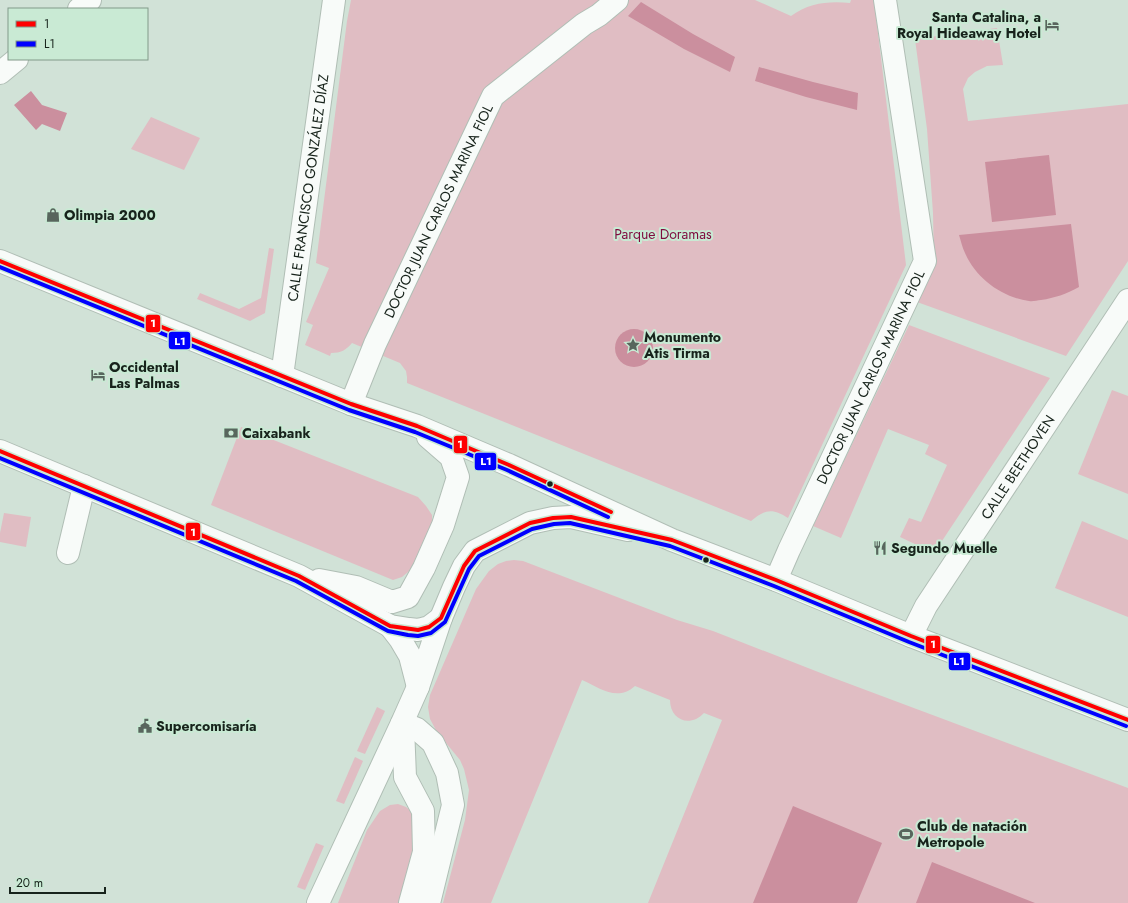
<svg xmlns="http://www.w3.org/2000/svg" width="1128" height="903" viewBox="0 0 1128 903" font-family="Jost,sans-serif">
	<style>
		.green { fill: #e0bdc3 }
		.water { fill: #cb8f9e }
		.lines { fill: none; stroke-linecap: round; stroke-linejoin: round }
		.minor-casing { stroke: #b0beb5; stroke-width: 24 }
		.minor { stroke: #f8fbf9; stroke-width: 22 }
		.bus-1-casing { stroke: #c9ead4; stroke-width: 7 }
		.bus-2-casing { stroke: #c9ead4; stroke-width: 7 }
		.bus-1 { stroke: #f00; stroke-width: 4 }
		.bus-2 { stroke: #00f; stroke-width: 4 }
		.bus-dot { fill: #17231b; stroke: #c9ead4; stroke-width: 1.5 }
		.labels { text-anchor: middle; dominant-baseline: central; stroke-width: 4; stroke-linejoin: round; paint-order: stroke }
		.poi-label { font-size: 14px; font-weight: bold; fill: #17231b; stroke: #c9ead4; text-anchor: start }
		.street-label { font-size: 14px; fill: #17231b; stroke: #c9ead4 }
		.park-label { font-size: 14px; fill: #7f0b3e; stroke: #c9ead4 }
		.line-badge { stroke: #c9ead4; stroke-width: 1.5 }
		.badge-label { font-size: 11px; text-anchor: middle; font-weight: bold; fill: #fff }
	</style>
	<rect width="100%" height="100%" fill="#d1e2d7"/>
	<!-- green -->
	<g class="green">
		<path d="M 351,0 L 755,0 L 791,16 C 809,3 828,1 850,3 L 851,0 L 874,0 L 906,265 L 788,518 C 773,508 765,509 751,521 L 407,383 L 407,377 L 406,371 L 400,363 L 352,343 C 346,350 341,353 331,353 L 330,356 L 305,345 L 313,325 L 306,322 L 329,268 L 316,263 L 347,21 Z"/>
		<path d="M 997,28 L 1003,65 L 987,66 L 975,72 L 968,78 L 963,89 L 968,121 L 1128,104 L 1128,261 L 1066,356 L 917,302 L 934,262 L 933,213 L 927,129 L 915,39 Z"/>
		<path d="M 151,117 L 200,138 L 184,170 L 131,149 Z"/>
		<path d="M 269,248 L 274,249 L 265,313 L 250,321 L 197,299 L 200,293 L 239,309 L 261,298 Z"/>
		<path d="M 909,325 L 1050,378 L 934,553 L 900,537 L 909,518 L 921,522 L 947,465 L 925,454 L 929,445 L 888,429 L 841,538 L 813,526 Z"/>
		<path d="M 1112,390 L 1128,396 L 1128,494 L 1078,474 Z"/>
		<path d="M 241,427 L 418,497 L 426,506 L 432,515 L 432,527 L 414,567 L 402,577 L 393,580 L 211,505 Z"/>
		<path d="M 4,513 L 31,517 L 26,547 L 0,542 L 0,533 Z"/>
		<path d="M 1082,521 L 1128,540 L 1128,617 L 1055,588 Z"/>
		<path d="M 514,560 L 523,561 L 677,620 L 713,631 L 831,677 L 1128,788 L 1128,903 L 648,903 L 722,720 L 704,713 C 690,728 670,720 670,700 L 635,686 C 617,702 600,688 582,680 L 491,903 L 443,903 L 465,820 L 469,790 L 464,769 L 460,760 L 437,732 L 430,719 L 428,707 L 430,695 L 476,589 L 489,571 L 498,564 L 506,561 Z"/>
		<path d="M 377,707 L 385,711 L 365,754 L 357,751 Z"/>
		<path d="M 355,757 L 363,761 L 344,804 L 336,801 Z"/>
		<path d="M 398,804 L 406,807 L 412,812 L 418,830 L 400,903 L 338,903 L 367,830 L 380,811 L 390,805 Z"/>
		<path d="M 316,843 L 324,846 L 305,890 L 297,887 Z"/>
	</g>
	<!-- water -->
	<g class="water">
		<path d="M 641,2 L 693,34 L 735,57 L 730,72 L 684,49 L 628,16 Z"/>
		<path d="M 759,67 L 813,82 L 858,93 L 857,110 L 806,97 L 755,81 Z"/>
		<path d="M 31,91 L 42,105 L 67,113 L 60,131 L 42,124 L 36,130 L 14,105 Z"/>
		<path d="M 1049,155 L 1056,215 L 992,222 L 985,162 Z"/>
		<path d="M 1071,224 L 1079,287 C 1066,294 1055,298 1041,300 C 1037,300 1033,302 1029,301 C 1001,297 976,278 965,253 C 962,247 961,241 959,235 Z"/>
		<circle cx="634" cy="348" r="19"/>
		<path d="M 793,806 L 882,843 L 857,903 L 753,903 Z"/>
		<path d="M 932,862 L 1035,903 L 916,903 Z"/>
	</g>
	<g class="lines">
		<defs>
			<g id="minor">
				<path d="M 79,9 L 90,0"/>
				<path d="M 0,73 L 17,59"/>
				<path d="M 0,261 L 351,404 L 417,426 L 509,465 L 672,540 L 776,580 L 911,636 L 1128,720"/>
				<path id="s1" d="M 282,376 L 334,0"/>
				<path id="s2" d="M 351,404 L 375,344 L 493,96 L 584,24 L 599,15 L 617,0"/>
				<path d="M 0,451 L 299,576 L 390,626 L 409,629 L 418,630 L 429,627 L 441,618"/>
				<path d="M 68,553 L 84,486"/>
				<path d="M 319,580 L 356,587 L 392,602 L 408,597 L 424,568 L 443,525 L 458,477 L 451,457 L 428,437"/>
				<path id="s3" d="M 776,580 L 789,550 L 806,514 L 925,261 L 885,0"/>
				<path d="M 390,626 L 400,639 L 410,656 L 418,687"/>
				<path id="s4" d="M 911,636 L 926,606 L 1128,300"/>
				<path d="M 402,723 L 417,729 L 433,743 L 447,773 L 453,805 L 429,903"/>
				<path d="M 403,727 L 405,777 L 423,811 L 424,852 L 410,903"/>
				<path d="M 318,903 L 402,723 L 418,687 L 441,618 L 454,587 L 464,566 L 475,551 L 530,523 L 553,518 L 571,517 L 628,530"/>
			</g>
		</defs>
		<!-- minor casing -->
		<use href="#minor" class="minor-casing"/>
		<!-- minor -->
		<use href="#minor" class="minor"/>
		<defs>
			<g id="bus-1">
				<path d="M 0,261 L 351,404 L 417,426 L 509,465 L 611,512"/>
				<path d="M 0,451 L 299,576 L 390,626 L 418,630 L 429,627 L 441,618 L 464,566 L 475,551 L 530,523 L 553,518 L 571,517 L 672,540 L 776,580 L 911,636 L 1128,720"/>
			</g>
			<g id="bus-2">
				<path d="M 0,267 L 349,410 L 415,432 L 507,470 L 608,517"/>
				<path d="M 0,458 L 296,581 L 388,631 L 408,635 L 418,636 L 431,633 L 445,622 L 469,569 L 479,556 L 532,529 L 554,524 L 570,523 L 670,546 L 774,586 L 909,642 L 1126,726"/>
			</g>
		</defs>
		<!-- bus-1 casing -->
		<use href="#bus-1" class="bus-1-casing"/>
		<!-- bus-2 casing -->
		<use href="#bus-2" class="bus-2-casing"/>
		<!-- bus-1 -->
		<use href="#bus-1" class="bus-1"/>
		<!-- bus-2 -->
		<use href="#bus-2" class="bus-2"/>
	</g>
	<!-- icons -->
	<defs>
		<symbol id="hotel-bare" viewBox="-9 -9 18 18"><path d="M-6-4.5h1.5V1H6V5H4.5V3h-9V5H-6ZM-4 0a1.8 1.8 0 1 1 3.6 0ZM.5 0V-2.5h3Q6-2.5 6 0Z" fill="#58665d" stroke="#c9ead4" stroke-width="2.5" paint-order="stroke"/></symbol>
		<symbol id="shop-bare" viewBox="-9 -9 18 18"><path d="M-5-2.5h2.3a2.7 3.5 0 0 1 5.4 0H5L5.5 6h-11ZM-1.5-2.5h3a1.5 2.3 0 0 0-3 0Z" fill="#58665d" stroke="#c9ead4" stroke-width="2.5" paint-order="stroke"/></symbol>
		<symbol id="sight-bare" viewBox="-9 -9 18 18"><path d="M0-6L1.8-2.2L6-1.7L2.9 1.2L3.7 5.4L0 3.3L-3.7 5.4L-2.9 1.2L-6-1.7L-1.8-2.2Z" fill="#58665d" stroke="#c9ead4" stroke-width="2.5" paint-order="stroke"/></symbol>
		<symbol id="bank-bare" viewBox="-9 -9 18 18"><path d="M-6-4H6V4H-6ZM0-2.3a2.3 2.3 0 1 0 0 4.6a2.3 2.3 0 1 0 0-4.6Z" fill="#58665d" stroke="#c9ead4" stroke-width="2.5" paint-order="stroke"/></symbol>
		<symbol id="restaurant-bare" viewBox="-9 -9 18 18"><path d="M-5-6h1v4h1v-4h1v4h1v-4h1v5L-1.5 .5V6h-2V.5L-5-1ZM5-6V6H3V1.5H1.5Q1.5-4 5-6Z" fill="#58665d" stroke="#c9ead4" stroke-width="2.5" paint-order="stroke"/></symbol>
		<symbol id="civic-bare" viewBox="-9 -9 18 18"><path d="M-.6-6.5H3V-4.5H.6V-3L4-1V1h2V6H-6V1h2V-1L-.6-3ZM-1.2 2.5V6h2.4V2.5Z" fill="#58665d" stroke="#c9ead4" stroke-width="2.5" paint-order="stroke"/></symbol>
		<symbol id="stadium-bare" viewBox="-9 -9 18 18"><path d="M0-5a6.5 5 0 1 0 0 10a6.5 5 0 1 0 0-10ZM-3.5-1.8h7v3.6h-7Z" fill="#58665d" stroke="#c9ead4" stroke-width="2.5" paint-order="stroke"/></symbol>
	</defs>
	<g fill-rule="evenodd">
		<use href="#hotel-bare" x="1042" y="15" width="20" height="20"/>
		<use href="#shop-bare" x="43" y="205" width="20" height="20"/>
		<use href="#sight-bare" x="623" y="335" width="20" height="20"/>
		<use href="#hotel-bare" x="88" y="365" width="20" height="20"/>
		<use href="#bank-bare" x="221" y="423" width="20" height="20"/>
		<use href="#restaurant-bare" x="870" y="538" width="20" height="20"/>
		<use href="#civic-bare" x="135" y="716" width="20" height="20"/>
		<use href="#stadium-bare" x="896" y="824" width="20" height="20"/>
	</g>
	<!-- markers -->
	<g class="bus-dot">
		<circle cx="550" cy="484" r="3.5"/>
		<circle cx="706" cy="560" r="3.5"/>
	</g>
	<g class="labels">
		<!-- poi labels -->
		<g class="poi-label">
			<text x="1041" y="17" text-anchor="end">Santa Catalina, a<tspan x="1041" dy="16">Royal Hideaway Hotel</tspan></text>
			<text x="64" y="215">Olimpia 2000</text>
			<text x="644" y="337">Monumento<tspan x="644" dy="16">Atis Tirma</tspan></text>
			<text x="109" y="367">Occidental<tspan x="109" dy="16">Las Palmas</tspan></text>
			<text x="242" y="433">Caixabank</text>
			<text x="891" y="548">Segundo Muelle</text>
			<text x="156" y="726">Supercomisaría</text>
			<text x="917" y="826">Club de natación<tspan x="917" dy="16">Metropole</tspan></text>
		</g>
		<!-- street labels -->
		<g class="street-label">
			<text stroke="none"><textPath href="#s1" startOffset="190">CALLE FRANCISCO GONZÁLEZ DÍAZ</textPath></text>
			<text stroke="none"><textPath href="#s2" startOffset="212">DOCTOR JUAN CARLOS MARINA FIOL</textPath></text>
			<text stroke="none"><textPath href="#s3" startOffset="224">DOCTOR JUAN CARLOS MARINA FIOL</textPath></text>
			<text stroke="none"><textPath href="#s4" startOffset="200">CALLE BEETHOVEN</textPath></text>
		</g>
		<!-- park labels -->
		<g class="park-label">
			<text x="663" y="234">Parque Doramas</text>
		</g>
	</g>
	<g class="line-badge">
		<rect x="145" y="314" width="16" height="19" rx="4" fill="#f00"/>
		<rect x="168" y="331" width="23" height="19" rx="4" fill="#00f"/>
		<rect x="453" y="435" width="15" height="19" rx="4" fill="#f00"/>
		<rect x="474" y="452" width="23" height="19" rx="4" fill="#00f"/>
		<rect x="185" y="522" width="16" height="19" rx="4" fill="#f00"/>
		<rect x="925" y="635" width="16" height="19" rx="4" fill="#f00"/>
		<rect x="948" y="652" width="23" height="19" rx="4" fill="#00f"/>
	</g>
	<g class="badge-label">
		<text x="153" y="327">1</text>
		<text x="180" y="345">L1</text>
		<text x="460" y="448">1</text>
		<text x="486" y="465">L1</text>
		<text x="193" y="536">1</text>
		<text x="933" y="648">1</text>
		<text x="959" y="665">L1</text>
	</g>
	<!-- legend -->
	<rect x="8" y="8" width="140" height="52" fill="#c9ead4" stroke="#829a8a"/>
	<rect x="16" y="21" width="20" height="6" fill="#ff0000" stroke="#829a8a"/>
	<text x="44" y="28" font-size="12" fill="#17231b">1</text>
	<rect x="16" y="41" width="20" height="6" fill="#0000ff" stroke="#829a8a"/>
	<text x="44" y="48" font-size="12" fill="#17231b">L1</text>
	<!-- scale -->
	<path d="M10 887v6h95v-6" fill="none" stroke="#17231b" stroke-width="2"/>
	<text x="16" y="887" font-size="12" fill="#17231b" stroke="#c9ead4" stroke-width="3" paint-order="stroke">20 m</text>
</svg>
